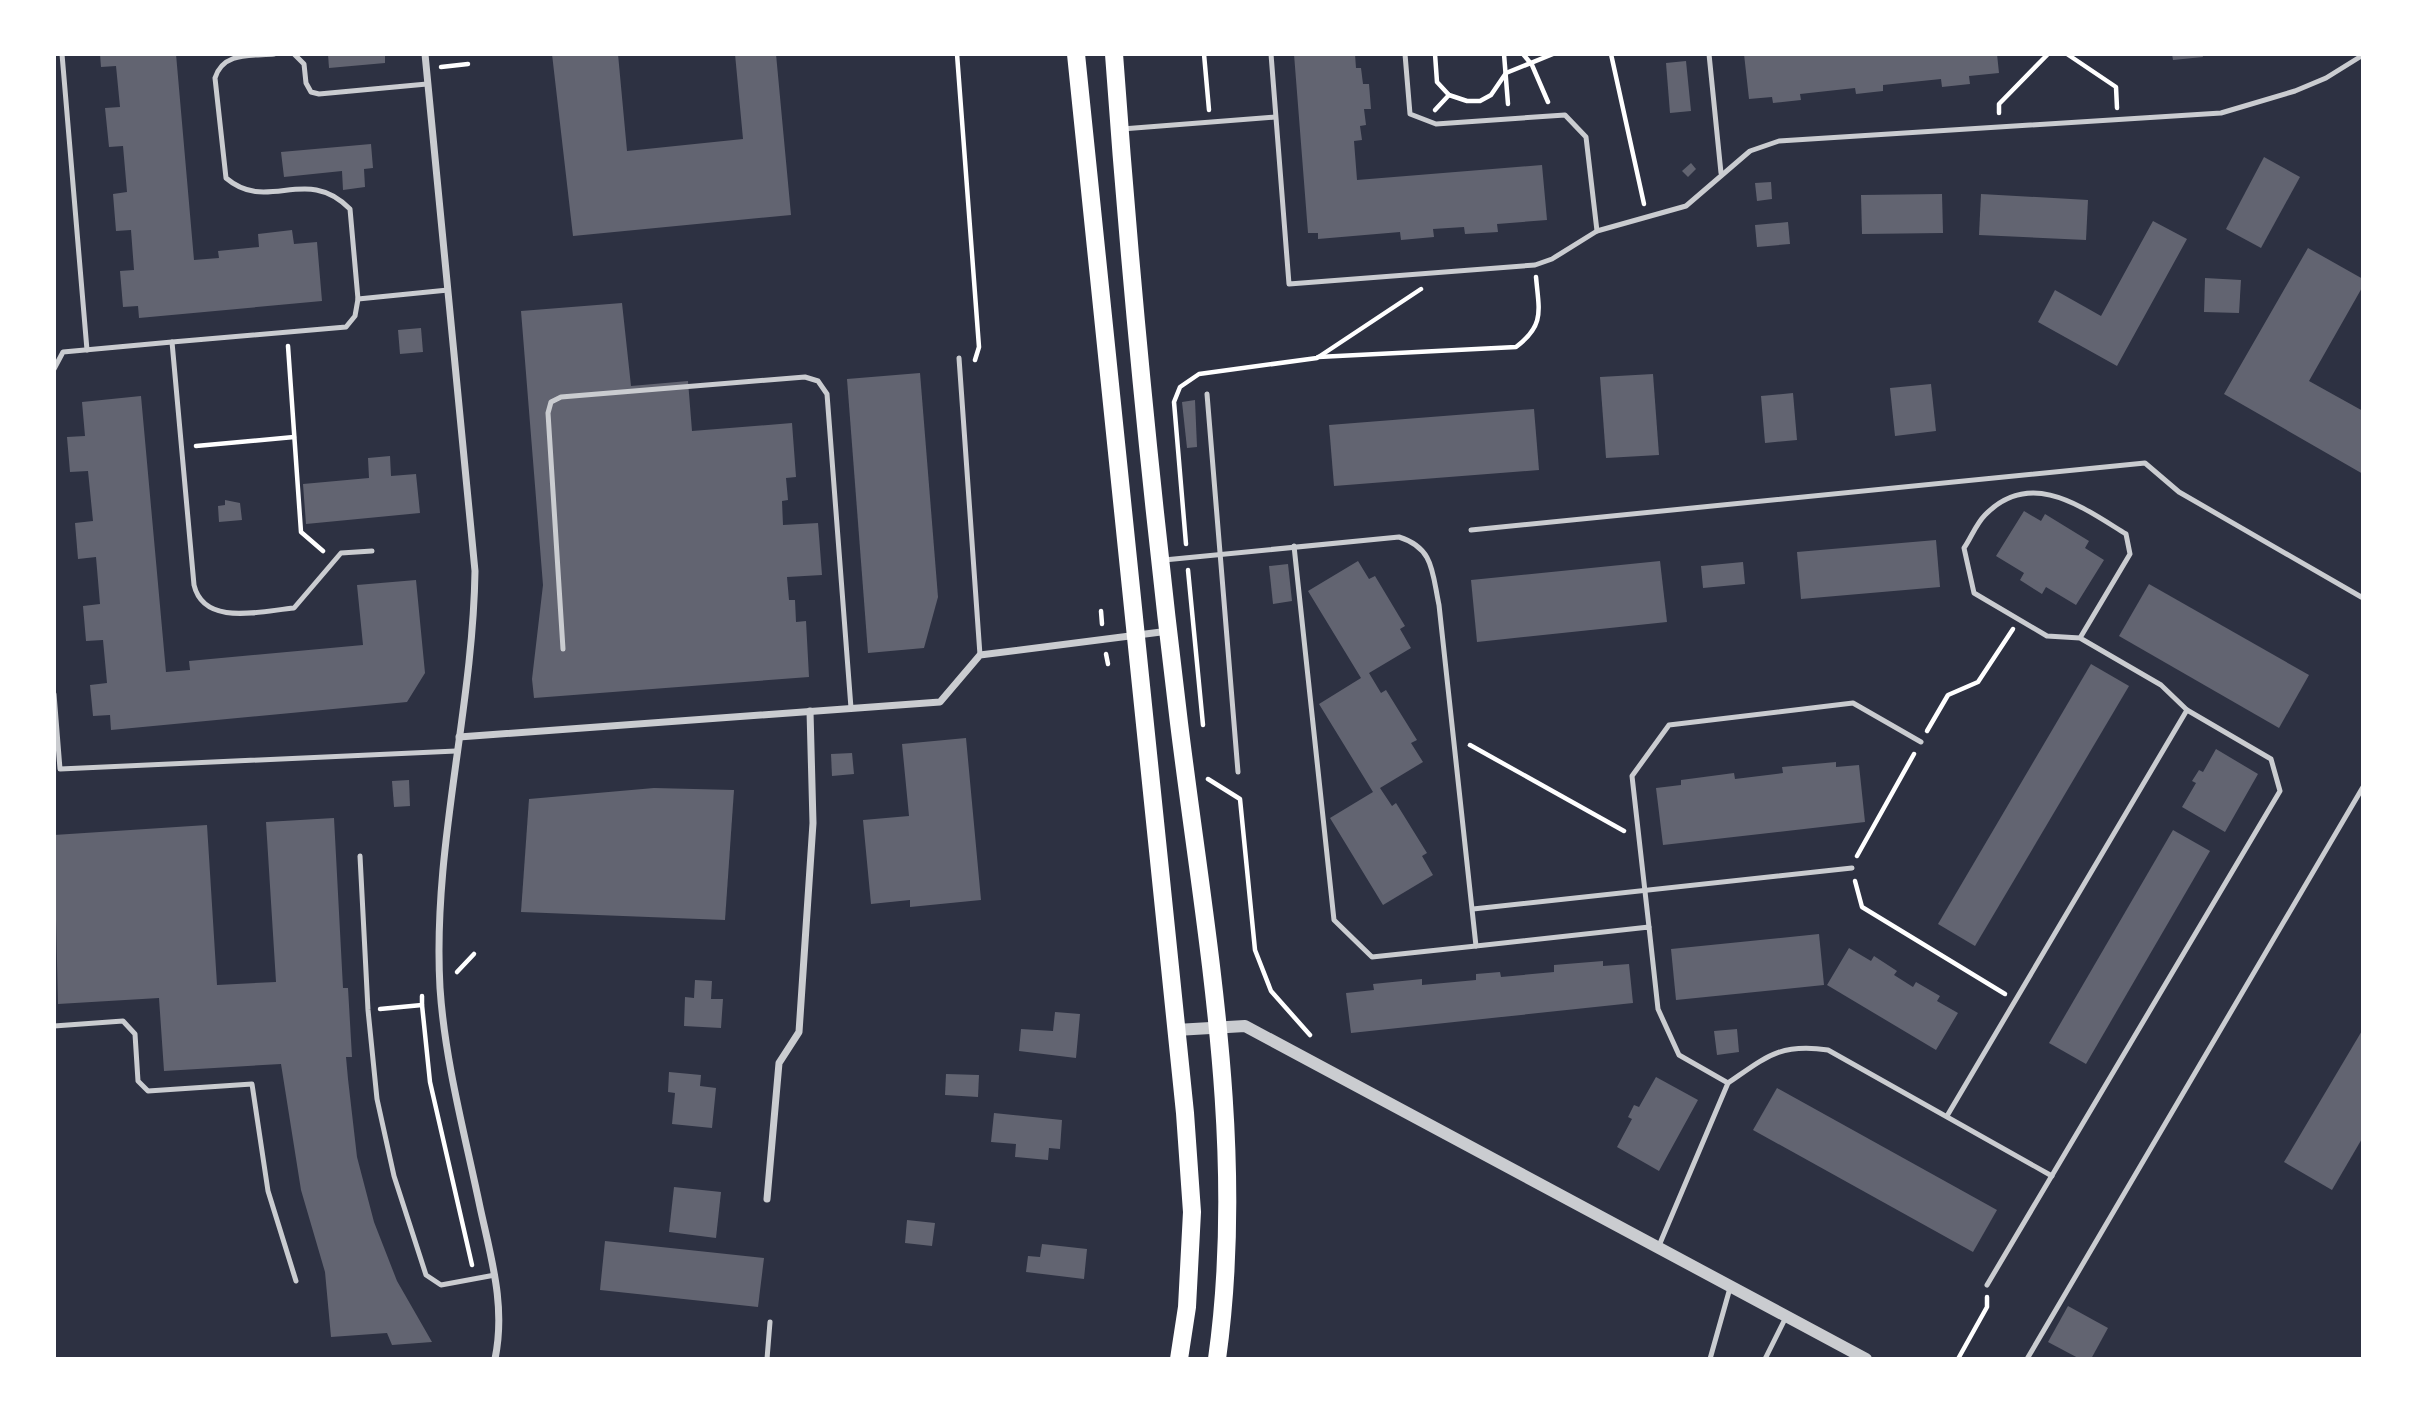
<svg xmlns="http://www.w3.org/2000/svg" width="2417" height="1413" viewBox="0 0 2417 1413" font-family="'IBM Plex Sans',sans-serif">
	<style>
		.building { fill: #626471 }
		.lines { fill: none; stroke-linecap: round; stroke-linejoin: round }
		.path { stroke: #fff; stroke-width: 4.5 }
		.service { stroke: #caccd0; stroke-width: 5 }
		.minor { stroke: #caccd0; stroke-width: 7 }
		.tertiary { stroke: #caccd0; stroke-width: 12 }
		.primary { stroke: #fff; stroke-width: 18 }
	</style>
	<rect width="100%" height="100%" fill="#2d3142"/>
	<!-- building -->
	<g class="building">
		<path d="M 100,54 L 176,54 L 194,260 L 219,258 L 218,251 L 259,247 L 258,234 L 292,230 L 294,244 L 317,242 L 322,301 L 139,318 L 138,306 L 123,307 L 120,271 L 134,270 L 131,230 L 116,231 L 113,194 L 127,192 L 123,146 L 109,147 L 105,108 L 120,107 L 116,66 L 101,67 Z"/>
		<path d="M 328,54 L 385,54 L 385,63 L 329,68 Z"/>
		<path d="M 552,54 L 618,54 L 627,151 L 743,139 L 735,54 L 776,54 L 791,215 L 573,236 Z"/>
		<path d="M 1294,54 L 1355,54 L 1356,68 L 1361,68 L 1363,84 L 1369,84 L 1371,109 L 1364,109 L 1366,125 L 1360,126 L 1362,140 L 1354,141 L 1357,180 L 1542,165 L 1547,220 L 1497,224 L 1498,232 L 1465,234 L 1464,227 L 1433,229 L 1434,237 L 1401,240 L 1400,232 L 1318,239 L 1318,233 L 1308,233 Z"/>
		<path d="M 1744,54 L 1997,54 L 1999,73 L 1969,76 L 1970,84 L 1942,87 L 1941,79 L 1883,85 L 1883,91 L 1856,94 L 1855,88 L 1800,94 L 1801,100 L 1773,103 L 1772,97 L 1749,99 Z"/>
		<path d="M 2172,54 L 2202,54 L 2203,57 L 2173,60 Z"/>
		<path d="M 1686,61 L 1691,111 L 1670,113 L 1666,63 Z"/>
		<path d="M 371,144 L 373,168 L 364,169 L 365,187 L 343,190 L 342,171 L 284,177 L 281,152 Z"/>
		<path d="M 2264,157 L 2300,177 L 2261,248 L 2226,229 Z"/>
		<path d="M 1691,163 L 1696,169 L 1688,177 L 1682,171 Z"/>
		<path d="M 1771,182 L 1772,199 L 1757,201 L 1755,183 Z"/>
		<path d="M 1942,194 L 1943,233 L 1862,234 L 1861,195 Z"/>
		<path d="M 1981,194 L 2088,200 L 2086,240 L 1979,235 Z"/>
		<path d="M 2153,221 L 2187,239 L 2117,366 L 2038,322 L 2055,290 L 2101,316 Z"/>
		<path d="M 1788,222 L 1790,244 L 1757,247 L 1755,225 Z"/>
		<path d="M 2308,248 L 2363,279 L 2363,286 L 2309,381 L 2363,411 L 2363,474 L 2224,394 Z"/>
		<path d="M 2205,278 L 2241,280 L 2239,313 L 2204,312 Z"/>
		<path d="M 622,303 L 631,386 L 688,381 L 692,431 L 792,423 L 796,477 L 786,478 L 788,500 L 782,501 L 783,525 L 818,523 L 822,575 L 787,577 L 789,600 L 795,600 L 796,622 L 806,621 L 809,677 L 534,698 L 532,679 L 543,585 L 521,311 Z"/>
		<path d="M 421,328 L 423,352 L 400,354 L 398,330 Z"/>
		<path d="M 920,373 L 938,597 L 924,648 L 868,653 L 847,379 Z"/>
		<path d="M 1653,374 L 1659,455 L 1606,458 L 1600,377 Z"/>
		<path d="M 1931,384 L 1936,431 L 1895,436 L 1890,388 Z"/>
		<path d="M 1793,393 L 1797,440 L 1765,443 L 1761,396 Z"/>
		<path d="M 141,396 L 166,672 L 190,670 L 189,661 L 363,645 L 357,585 L 416,580 L 425,673 L 407,702 L 111,730 L 110,715 L 93,716 L 90,685 L 107,683 L 103,640 L 86,641 L 83,606 L 100,604 L 96,557 L 78,559 L 75,523 L 93,521 L 88,471 L 70,472 L 67,437 L 85,436 L 82,402 Z"/>
		<path d="M 1195,400 L 1197,447 L 1187,448 L 1182,402 Z"/>
		<path d="M 1534,409 L 1539,470 L 1334,486 L 1329,425 Z"/>
		<path d="M 390,456 L 391,476 L 416,474 L 420,513 L 306,524 L 303,484 L 369,478 L 368,458 Z"/>
		<path d="M 225,500 L 240,503 L 242,520 L 219,522 L 218,506 L 225,505 Z"/>
		<path d="M 2024,511 L 2041,521 L 2045,514 L 2089,541 L 2085,548 L 2104,560 L 2076,605 L 2046,587 L 2042,594 L 2020,580 L 2024,573 L 1996,556 Z"/>
		<path d="M 1936,540 L 1940,587 L 1801,599 L 1797,552 Z"/>
		<path d="M 1358,561 L 1369,579 L 1375,576 L 1405,626 L 1400,629 L 1411,648 L 1369,673 L 1381,693 L 1386,690 L 1417,740 L 1411,743 L 1423,762 L 1380,788 L 1392,806 L 1396,803 L 1427,853 L 1422,856 L 1433,875 L 1383,905 L 1330,818 L 1373,792 L 1319,704 L 1361,678 L 1308,591 Z"/>
		<path d="M 1660,561 L 1667,622 L 1477,642 L 1471,580 Z"/>
		<path d="M 1743,562 L 1745,584 L 1703,588 L 1701,566 Z"/>
		<path d="M 1288,564 L 1292,601 L 1273,604 L 1269,566 Z"/>
		<path d="M 2149,584 L 2309,675 L 2279,728 L 2119,636 Z"/>
		<path d="M 2091,664 L 2129,686 L 1975,946 L 1938,924 Z"/>
		<path d="M 966,738 L 981,900 L 910,907 L 910,900 L 871,904 L 863,820 L 909,816 L 902,744 Z"/>
		<path d="M 2216,749 L 2258,774 L 2225,832 L 2182,807 L 2196,783 L 2192,781 L 2199,770 L 2203,772 Z"/>
		<path d="M 852,753 L 854,774 L 832,776 L 831,754 Z"/>
		<path d="M 1836,762 L 1836,767 L 1859,765 L 1865,822 L 1663,845 L 1656,788 L 1681,785 L 1681,780 L 1734,773 L 1735,779 L 1783,773 L 1782,767 Z"/>
		<path d="M 409,780 L 410,806 L 394,807 L 392,781 Z"/>
		<path d="M 654,788 L 734,790 L 725,920 L 521,912 L 529,799 Z"/>
		<path d="M 334,818 L 343,988 L 348,988 L 352,1057 L 346,1057 L 348,1079 L 357,1157 L 374,1222 L 397,1281 L 432,1342 L 392,1345 L 387,1333 L 331,1337 L 325,1272 L 301,1190 L 281,1064 L 164,1071 L 159,998 L 58,1004 L 54,835 L 207,825 L 217,985 L 276,982 L 266,822 Z"/>
		<path d="M 2173,830 L 2210,851 L 2086,1064 L 2049,1043 Z"/>
		<path d="M 1819,934 L 1824,985 L 1676,1000 L 1671,949 Z"/>
		<path d="M 1849,948 L 1871,961 L 1874,956 L 1897,971 L 1894,975 L 1913,987 L 1916,982 L 1940,996 L 1937,1001 L 1958,1013 L 1936,1050 L 1827,985 Z"/>
		<path d="M 1603,961 L 1603,966 L 1629,964 L 1633,1003 L 1351,1033 L 1346,993 L 1374,990 L 1373,984 L 1422,979 L 1422,985 L 1476,980 L 1476,974 L 1500,972 L 1501,977 L 1554,972 L 1554,965 Z"/>
		<path d="M 695,980 L 712,981 L 711,999 L 723,999 L 721,1028 L 684,1026 L 685,997 L 694,998 Z"/>
		<path d="M 1055,1012 L 1080,1014 L 1076,1058 L 1019,1051 L 1021,1029 L 1053,1031 Z"/>
		<path d="M 1737,1029 L 1739,1052 L 1717,1055 L 1714,1031 Z"/>
		<path d="M 2363,1029 L 2363,1137 L 2332,1190 L 2284,1162 Z"/>
		<path d="M 669,1072 L 701,1075 L 700,1086 L 716,1088 L 712,1128 L 672,1124 L 675,1093 L 668,1092 Z"/>
		<path d="M 946,1074 L 979,1075 L 978,1097 L 945,1095 Z"/>
		<path d="M 1656,1077 L 1698,1100 L 1659,1171 L 1617,1147 L 1632,1119 L 1628,1117 L 1634,1105 L 1639,1107 Z"/>
		<path d="M 1777,1088 L 1997,1210 L 1973,1252 L 1753,1130 Z"/>
		<path d="M 994,1113 L 1062,1120 L 1060,1149 L 1049,1148 L 1048,1160 L 1015,1157 L 1016,1144 L 991,1142 Z"/>
		<path d="M 674,1187 L 721,1192 L 716,1238 L 669,1232 Z"/>
		<path d="M 907,1220 L 935,1223 L 932,1246 L 905,1243 Z"/>
		<path d="M 605,1241 L 764,1258 L 758,1307 L 600,1290 Z"/>
		<path d="M 1042,1244 L 1087,1249 L 1084,1279 L 1026,1272 L 1028,1256 L 1040,1257 Z"/>
		<path d="M 2068,1306 L 2108,1328 L 2091,1359 L 2080,1359 L 2048,1342 Z"/>
	</g>
	<g class="lines">
		<!-- path -->
		<g class="path">
			<path d="M 957,54 L 979,347 L 975,360"/>
			<path d="M 1204,54 L 1209,110"/>
			<path d="M 1435,54 L 1437,82 L 1449,95 L 1467,101 L 1480,101 L 1491,95 L 1506,73 L 1553,54"/>
			<path d="M 1504,54 L 1508,104"/>
			<path d="M 1523,54 L 1532,65 L 1548,102"/>
			<path d="M 1611,54 L 1644,204"/>
			<path d="M 2067,54 L 2116,87 L 2117,108"/>
			<path d="M 441,67 L 468,64"/>
			<path d="M 1435,110 L 1449,95"/>
			<path d="M 1999,113 L 1999,104 L 2048,54"/>
			<path d="M 288,346 L 301,532 L 323,551"/>
			<path d="M 1318,357 L 1516,347 C 1545,325 1539,311 1536,277"/>
			<path d="M 196,446 L 294,437"/>
			<path d="M 1186,544 L 1174,402 L 1180,387 L 1199,374 L 1317,358 L 1421,289"/>
			<path d="M 1188,570 L 1203,725"/>
			<path d="M 1101,611 L 1102,624"/>
			<path d="M 1106,654 L 1108,664"/>
			<path d="M 1927,731 L 1948,695 L 1978,682 L 2013,629"/>
			<path d="M 1470,745 L 1624,831"/>
			<path d="M 1208,779 L 1240,799 L 1255,950 L 1271,991 L 1310,1035"/>
			<path d="M 1857,856 L 1914,754"/>
			<path d="M 1855,881 L 1862,907 L 2005,994"/>
			<path d="M 457,972 L 474,954"/>
			<path d="M 422,1005 L 430,1082 L 472,1265"/>
			<path d="M 380,1009 L 422,1005 L 422,996"/>
			<path d="M 1958,1359 L 1987,1307 L 1987,1297"/>
		</g>
		<!-- service -->
		<g class="service">
			<path d="M 62,54 L 87,350"/>
			<path d="M 294,54 L 304,64 L 306,83 L 311,92 L 319,94 L 427,84"/>
			<path d="M 1271,54 L 1289,284 L 1535,265 L 1552,259 L 1597,231 L 1686,206 L 1750,151 L 1779,141 L 2221,113 L 2295,91 L 2326,78 L 2363,55"/>
			<path d="M 1405,54 L 1410,114 L 1436,124 L 1565,115 L 1586,137 L 1597,231"/>
			<path d="M 1709,54 L 1721,173"/>
			<path d="M 1122,129 L 1275,117"/>
			<path d="M 358,299 L 448,290"/>
			<path d="M 172,342 L 346,327 L 355,316 L 358,299 L 350,209 C 306,164 268,214 226,178 L 215,78 C 223,52 250,56 274,54"/>
			<path d="M 959,358 L 980,655"/>
			<path d="M 54,369 L 63,352 L 172,342 L 194,585 C 204,627 261,611 294,608 L 341,553 L 372,551"/>
			<path d="M 1207,394 L 1238,772"/>
			<path d="M 1471,530 L 2145,463 L 2179,492 L 2363,598"/>
			<path d="M 1294,546 L 1334,920 L 1372,957 L 1476,946"/>
			<path d="M 1164,560 L 1399,537 C 1434,548 1432,572 1439,605 L 1476,946 L 1649,927 L 1658,1009 L 1679,1055 L 1728,1083 L 1658,1248"/>
			<path d="M 563,649 L 548,413 L 551,402 L 561,397 L 805,377 L 818,381 L 827,394 L 851,708"/>
			<path d="M 54,694 L 60,769 L 456,751"/>
			<path d="M 360,856 L 368,1010 L 377,1099 L 394,1176 L 426,1275 L 441,1285 L 495,1275"/>
			<path d="M 1473,909 L 1852,868"/>
			<path d="M 1649,927 L 1632,776 L 1669,725 L 1853,703 L 1921,742"/>
			<path d="M 54,1026 L 123,1021 L 135,1034 L 138,1081 L 148,1091 L 252,1084 L 268,1191 L 296,1281"/>
			<path d="M 1728,1083 C 1766,1057 1779,1043 1828,1050 L 2052,1176"/>
			<path d="M 1947,1116 L 2187,710 L 2161,685 L 2080,638 L 2130,554 L 2126,534 C 2082,507 2031,468 1985,515 C 1976,524 1971,538 1964,548 L 1974,593 L 2047,636 L 2080,638"/>
			<path d="M 1987,1285 L 2280,791 L 2271,759 L 2187,710"/>
			<path d="M 767,1359 L 770,1322"/>
			<path d="M 1710,1359 L 1730,1288"/>
			<path d="M 1765,1359 L 1786,1317"/>
			<path d="M 2027,1359 L 2363,787"/>
		</g>
		<!-- minor -->
		<g class="minor">
			<path d="M 425,54 L 475,571 C 473,710 432,848 440,988 C 445,1062 465,1135 480,1207 C 491,1258 506,1306 495,1359"/>
			<path d="M 459,737 L 940,702 L 980,655 L 1169,631"/>
			<path d="M 767,1199 L 779,1063 L 799,1032 L 813,823 L 810,711"/>
		</g>
		<!-- tertiary -->
		<path class="tertiary" d="M 1176,1030 L 1245,1026 L 1866,1359"/>
		<!-- primary -->
		<g class="primary">
			<path d="M 1076,54 L 1185,1113 L 1192,1212 L 1187,1307 L 1179,1359"/>
			<path d="M 1114,54 C 1130,278 1152,501 1179,723 C 1205,934 1247,1146 1217,1359"/>
		</g>
	</g>
	<!-- border -->
	<rect width="2417" height="1413" fill="none" stroke="#ffffff" stroke-width="112"/>
</svg>
